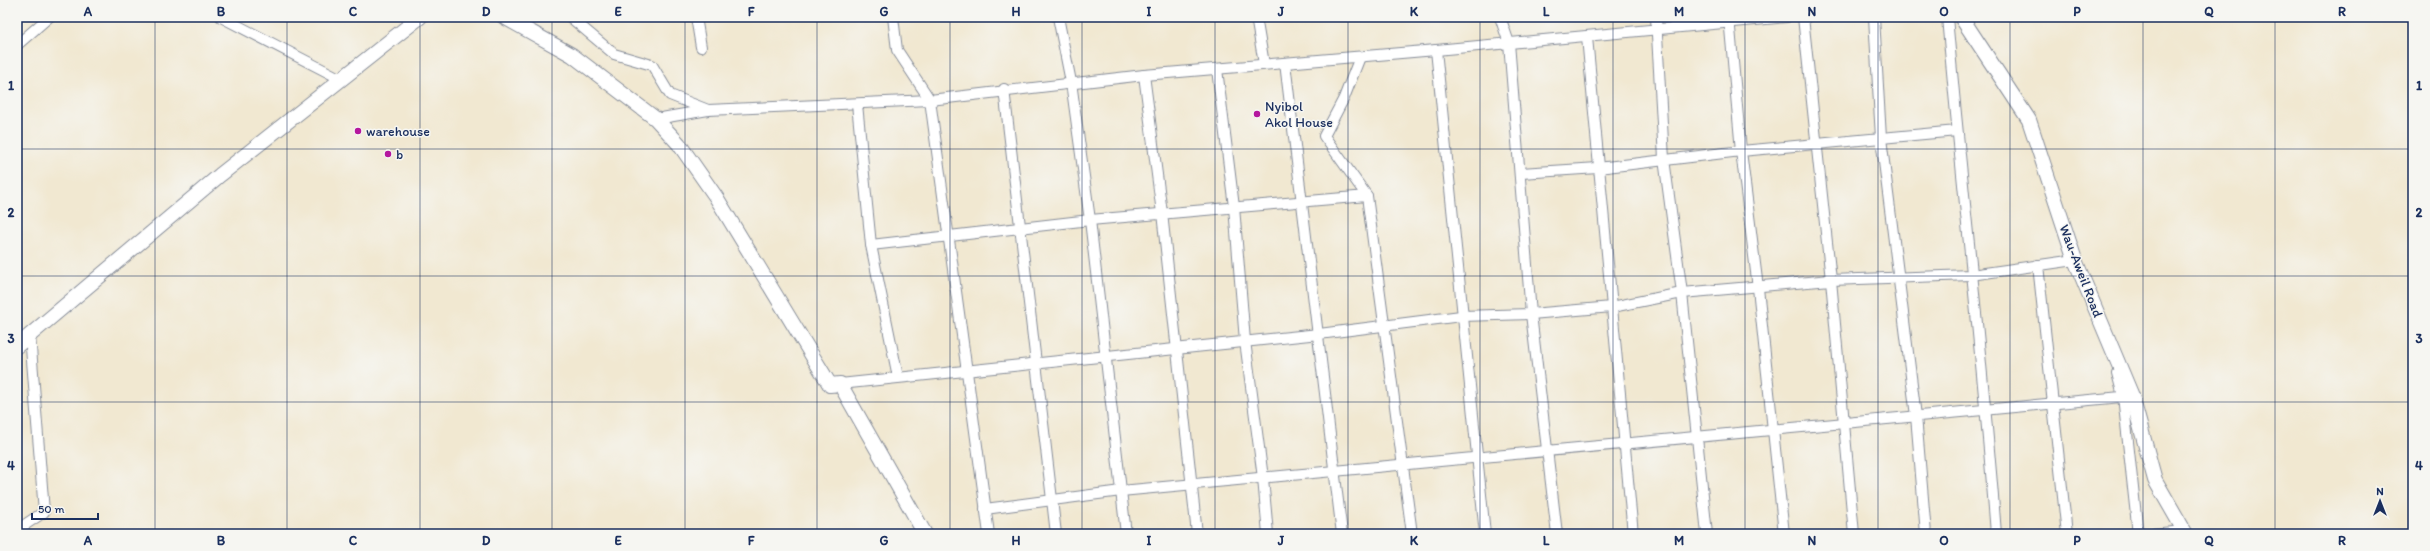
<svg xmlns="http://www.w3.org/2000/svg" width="2430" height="551" viewBox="0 0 2430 551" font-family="Itim,sans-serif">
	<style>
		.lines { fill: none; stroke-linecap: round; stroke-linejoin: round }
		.street-casing { stroke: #868c98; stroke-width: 12 }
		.secondary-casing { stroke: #868c98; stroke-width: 16 }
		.street { stroke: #fff; stroke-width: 10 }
		.secondary { stroke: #fff; stroke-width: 14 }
		.grid { fill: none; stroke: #1b2f5e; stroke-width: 1; stroke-opacity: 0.55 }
		.poi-dot { fill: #b5179e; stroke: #f6f6f2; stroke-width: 1.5 }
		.labels { text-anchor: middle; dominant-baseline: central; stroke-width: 3; stroke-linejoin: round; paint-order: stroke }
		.poi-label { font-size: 14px; fill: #1b2f5e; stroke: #f6f6f2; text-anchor: start }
		.street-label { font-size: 14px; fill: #1b2f5e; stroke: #f6f6f2 }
		.neatline { fill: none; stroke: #1b2f5e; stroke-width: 1.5 }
		.grid-label { font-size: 13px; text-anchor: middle; font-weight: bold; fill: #1b2f5e }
	</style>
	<rect width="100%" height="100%" fill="#f6f6f2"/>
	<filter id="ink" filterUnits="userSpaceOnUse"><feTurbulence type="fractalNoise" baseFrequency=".025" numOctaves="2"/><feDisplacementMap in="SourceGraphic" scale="8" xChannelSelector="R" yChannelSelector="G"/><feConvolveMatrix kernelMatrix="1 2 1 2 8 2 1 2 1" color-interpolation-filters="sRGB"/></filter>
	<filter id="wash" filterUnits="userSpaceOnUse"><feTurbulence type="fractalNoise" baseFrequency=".012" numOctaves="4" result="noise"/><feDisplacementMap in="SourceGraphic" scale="16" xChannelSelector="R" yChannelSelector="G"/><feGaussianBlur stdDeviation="0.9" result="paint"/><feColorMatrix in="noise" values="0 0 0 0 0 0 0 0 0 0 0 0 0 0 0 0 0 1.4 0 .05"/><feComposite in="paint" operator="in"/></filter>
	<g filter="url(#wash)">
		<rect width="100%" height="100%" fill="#f1e8d1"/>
	</g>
	<g filter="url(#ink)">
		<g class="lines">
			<defs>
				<g id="street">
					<path d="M 221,17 L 341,79"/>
					<path d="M 570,17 L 614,54 L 652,65 L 670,95 L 708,110"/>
					<path d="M 696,17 L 701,47"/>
					<path d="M 893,17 L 897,50 L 930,100 L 989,534"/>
					<path d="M 1058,17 L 1071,82 L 1090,220 L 1126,534"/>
					<path d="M 1256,17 L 1264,64"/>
					<path d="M 1500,17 L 1509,43 L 1531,314 L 1557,534"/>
					<path d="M 1656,17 L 1664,159 L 1682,293 L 1707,534"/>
					<path d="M 1729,17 L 1741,151 L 1758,288 L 1784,534"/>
					<path d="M 1803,17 L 1831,280 L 1854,534"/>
					<path d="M 1874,17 L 1881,138 L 1916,416 L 1926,534"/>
					<path d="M 1947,17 C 1962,190 1983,361 1996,534"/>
					<path d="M 1587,37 L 1633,534"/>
					<path d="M 17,45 L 49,17"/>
					<path d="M 1436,50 L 1485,534"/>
					<path d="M 1360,57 L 1344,98 L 1324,136 L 1367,196 L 1412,534"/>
					<path d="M 1285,63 L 1342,534"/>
					<path d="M 1217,69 L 1234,207 L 1245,341 L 1263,478 L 1268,534"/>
					<path d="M 1144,75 L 1162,213 L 1197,534"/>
					<path d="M 1004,89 L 1056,534"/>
					<path d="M 857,104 L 871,245 L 898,377"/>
					<path d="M 656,119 L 708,110 L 930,100 L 1144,75 L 1436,50 L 1787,17"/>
					<path d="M 1521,173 L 1598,168 L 1741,151 L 1957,131"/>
					<path d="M 871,245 L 1090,220 L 1367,196"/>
					<path d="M 2038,265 L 2067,534"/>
					<path d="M 2117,373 L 2123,396 L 2138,534"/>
					<path d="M 840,384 L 1319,334 L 1461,316 L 1531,314 L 1612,307 L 1682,293 L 1831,280 L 1971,275 L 2075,260"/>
					<path d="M 985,509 L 1121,491 L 2132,396"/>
					<path d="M 17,530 L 44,512 L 30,335"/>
					<path d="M 2152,534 L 2184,531"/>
				</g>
				<g id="secondary">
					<path d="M 504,17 L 572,55 L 656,119 L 679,144 L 716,197 L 830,385 L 840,384 L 925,534"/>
					<path d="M 1961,17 L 2029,120 L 2075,260 L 2132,396 L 2155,480 L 2186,534"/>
					<path d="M 17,346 L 220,175 L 420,17"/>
				</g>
			</defs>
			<!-- street casing -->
			<use href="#street" class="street-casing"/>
			<!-- secondary casing -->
			<use href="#secondary" class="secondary-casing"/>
			<!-- street -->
			<use href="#street" class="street"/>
			<!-- secondary -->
			<use href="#secondary" class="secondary"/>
		</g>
	</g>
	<!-- grid -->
	<path class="grid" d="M 155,17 L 155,534M 287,17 L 287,534M 420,17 L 420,534M 552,17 L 552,534M 685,17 L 685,534M 817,17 L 817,534M 950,17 L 950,534M 1082,17 L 1082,534M 1215,17 L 1215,534M 1348,17 L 1348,534M 1480,17 L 1480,534M 1613,17 L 1613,534M 1745,17 L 1745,534M 1878,17 L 1878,534M 2010,17 L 2010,534M 2143,17 L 2143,534M 2275,17 L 2275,534M 17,149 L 2413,149M 17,276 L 2413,276M 17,402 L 2413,402"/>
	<!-- markers -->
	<g class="poi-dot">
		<circle cx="1257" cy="114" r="4"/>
		<circle cx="358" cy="131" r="4"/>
		<circle cx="388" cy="154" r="4"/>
	</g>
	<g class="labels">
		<!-- poi labels -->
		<g class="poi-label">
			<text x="1265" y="106">Nyibol<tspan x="1265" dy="16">Akol House</tspan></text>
			<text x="366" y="131">warehouse</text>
			<text x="396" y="154">b</text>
		</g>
		<!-- street labels -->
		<g class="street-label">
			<text transform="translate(2081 271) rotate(69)">Wau-Aweil Road</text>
		</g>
	</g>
	<!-- margin -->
	<rect width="2430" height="551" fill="none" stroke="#f6f6f2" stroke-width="44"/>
	<!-- north arrow -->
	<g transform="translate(2380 501)" stroke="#f6f6f2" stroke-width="3" paint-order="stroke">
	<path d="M0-3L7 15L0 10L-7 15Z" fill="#1b2f5e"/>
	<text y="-6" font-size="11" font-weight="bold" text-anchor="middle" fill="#1b2f5e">N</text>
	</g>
	<!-- scale -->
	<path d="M32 513v6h66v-6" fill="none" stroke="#1b2f5e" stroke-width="2"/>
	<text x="38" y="513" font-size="12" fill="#1b2f5e" stroke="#f6f6f2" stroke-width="3" paint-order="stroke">50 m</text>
	<rect x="22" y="22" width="2386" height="507" class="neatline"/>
	<g class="grid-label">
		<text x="88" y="16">A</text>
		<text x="221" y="16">B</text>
		<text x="353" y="16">C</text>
		<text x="486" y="16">D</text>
		<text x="618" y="16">E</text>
		<text x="751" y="16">F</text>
		<text x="884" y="16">G</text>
		<text x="1016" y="16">H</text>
		<text x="1149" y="16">I</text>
		<text x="1281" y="16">J</text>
		<text x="1414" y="16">K</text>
		<text x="1546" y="16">L</text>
		<text x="1679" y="16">M</text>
		<text x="1812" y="16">N</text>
		<text x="1944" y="16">O</text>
		<text x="2077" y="16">P</text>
		<text x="2209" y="16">Q</text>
		<text x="2342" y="16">R</text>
		<text x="11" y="90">1</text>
		<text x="2419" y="90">1</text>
		<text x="11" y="217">2</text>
		<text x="2419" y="217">2</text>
		<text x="11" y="343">3</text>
		<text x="2419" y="343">3</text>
		<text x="11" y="470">4</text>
		<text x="2419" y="470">4</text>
		<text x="88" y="545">A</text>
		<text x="221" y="545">B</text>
		<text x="353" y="545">C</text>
		<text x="486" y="545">D</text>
		<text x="618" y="545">E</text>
		<text x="751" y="545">F</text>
		<text x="884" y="545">G</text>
		<text x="1016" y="545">H</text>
		<text x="1149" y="545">I</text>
		<text x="1281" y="545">J</text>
		<text x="1414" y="545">K</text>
		<text x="1546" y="545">L</text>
		<text x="1679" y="545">M</text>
		<text x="1812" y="545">N</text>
		<text x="1944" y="545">O</text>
		<text x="2077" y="545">P</text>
		<text x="2209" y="545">Q</text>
		<text x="2342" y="545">R</text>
	</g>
</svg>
